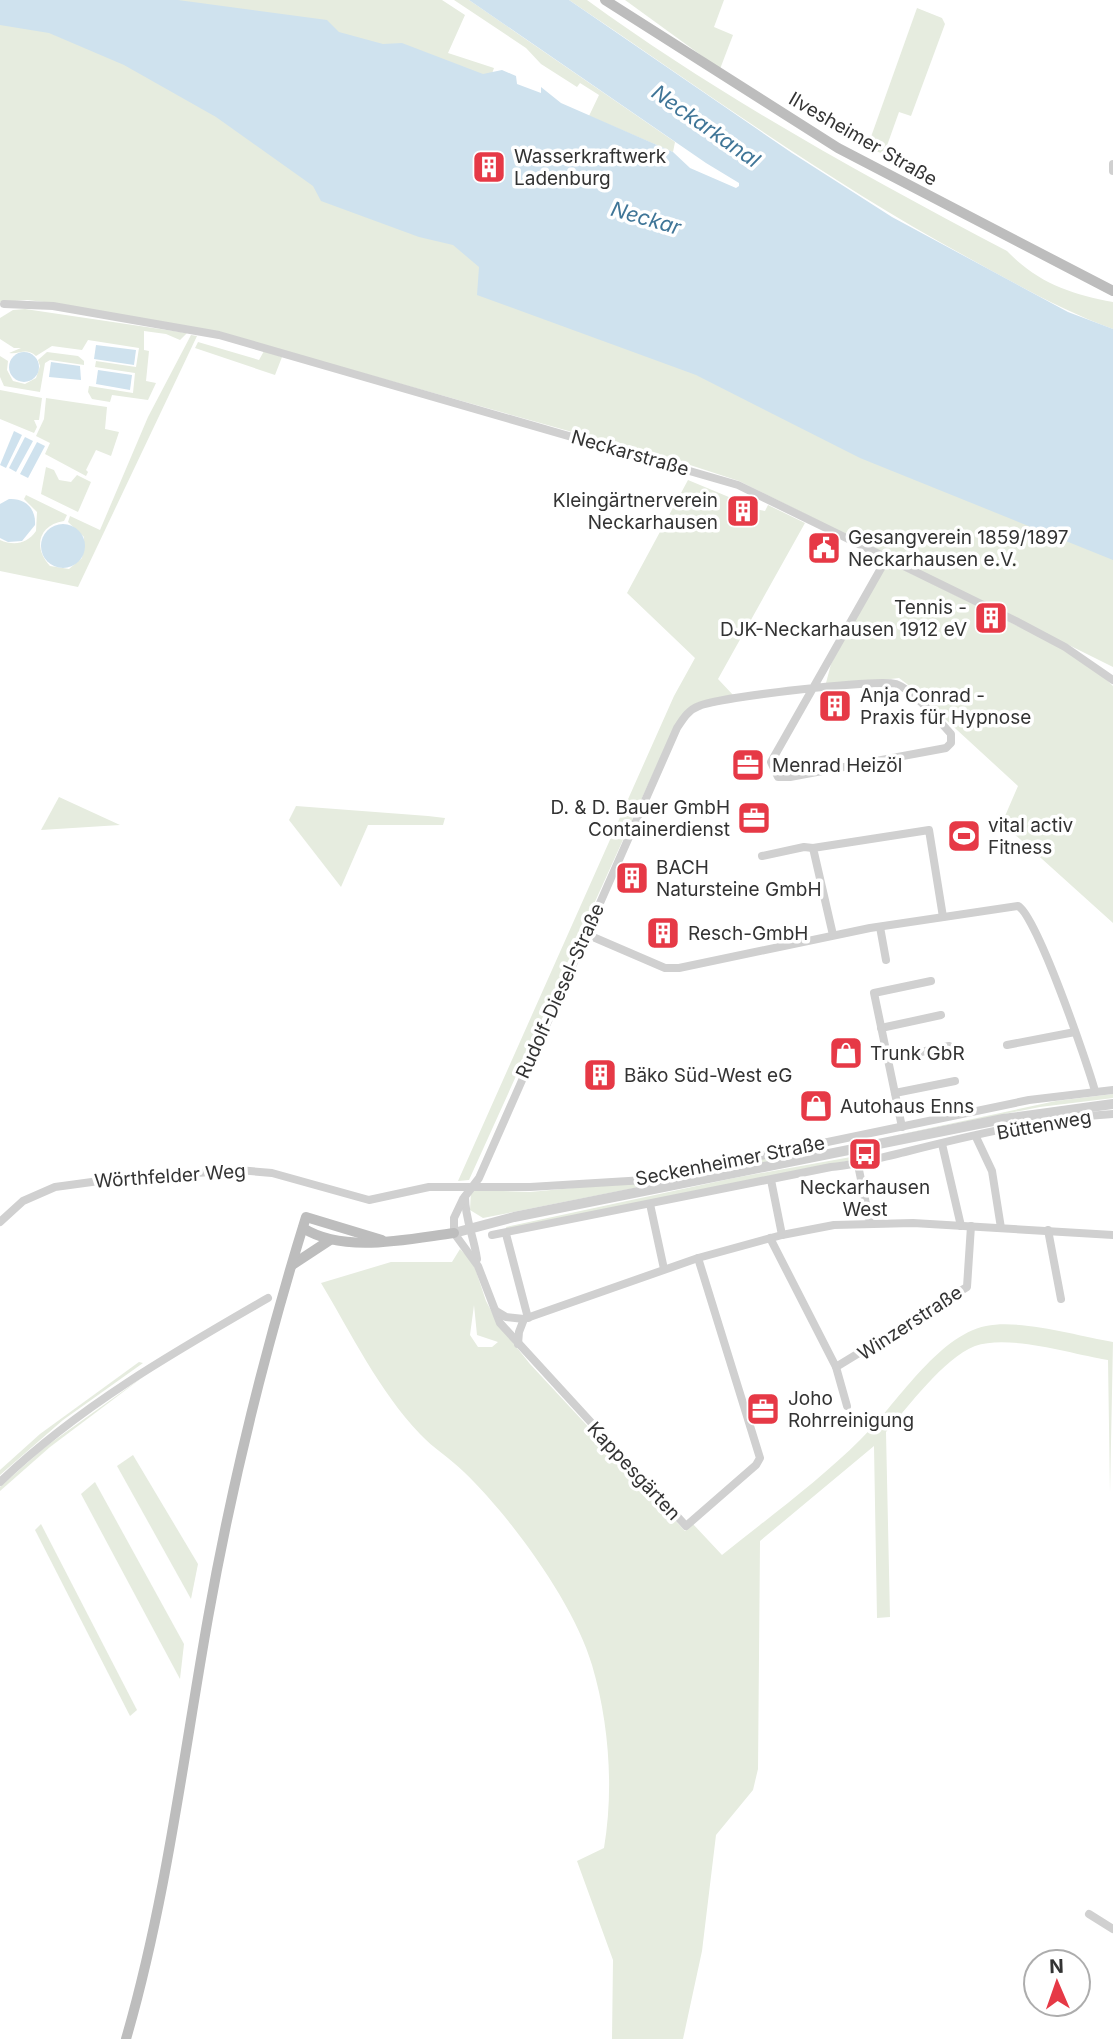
<svg xmlns="http://www.w3.org/2000/svg" width="1113" height="2039" viewBox="0 0 1113 2039" font-family="Inter,sans-serif">
	<style>
		.green { fill: #e6ecdf; fill-rule: evenodd }
		.water { fill: #cfe2ee }
		.lines { fill: none; stroke-linecap: round; stroke-linejoin: round }
		.minor { stroke: #d0d0d0; stroke-width: 8 }
		.tertiary { stroke: #d0d0d0; stroke-width: 10 }
		.secondary { stroke: #bdbdbd; stroke-width: 10 }
		.labels { text-anchor: middle; dominant-baseline: central; stroke-width: 7; stroke-linejoin: round; paint-order: stroke }
		.street-label { font-size: 19px; fill: #333; stroke: #fff }
		.poi-label { font-size: 19px; fill: #333; stroke: #fff; text-anchor: start }
		.water-label { font-size: 21px; font-style: italic; fill: #3f7597; stroke: #fff }
	</style>
	<rect width="100%" height="100%" fill="#fff"/>
	<!-- green -->
	<g class="green">
		<path d="M 0,0 L 442,0 L 465,15 L 448,53 L 494,68 L 458,169 L 1113,413 L 1113,667 L 739,481 L 690,465 L 220,333 L 61,304 L 27,300 L 0,302 Z"/>
		<path d="M 454,0 L 469,0 L 675,142 L 673,152 L 589,116 L 599,95 L 580,83 L 577,87 L 541,64 L 526,48 Z"/>
		<path d="M 569,0 L 587,0 C 719,96 863,175 1007,251 C 1038,283 1071,294 1113,302 L 1113,329 C 1061,310 1014,283 965,256 C 827,181 700,88 569,0 Z"/>
		<path d="M 625,0 L 724,0 L 714,27 L 733,35 L 720,69 Z"/>
		<path d="M 917,8 L 942,18 L 945,24 L 911,116 L 899,112 L 884,154 L 867,148 Z"/>
		<path d="M 25,309 L 187,333 L 180,340 L 166,334 L 144,331 L 144,350 L 149,351 L 146,381 L 156,383 L 148,400 L 112,395 L 110,402 L 92,399 L 88,392 L 89,386 L 133,393 L 135,373 L 95,367 L 96,361 L 136,367 L 139,348 L 88,340 L 82,350 L 52,346 L 36,356 C 26,347 19,355 9,353 L 21,348 L 14,348 L 0,339 L 0,318 L 13,310 Z"/>
		<path d="M 191,335 L 197,336 L 78,587 L 0,571 L 0,540 C 14,546 27,544 36,531 L 37,512 L 24,499 L 26,495 L 67,515 L 64,521 C 38,525 33,548 50,566 L 69,569 L 82,558 L 84,537 L 68,522 L 70,516 L 100,530 L 148,417 Z"/>
		<path d="M 198,342 L 259,360 L 264,351 L 282,357 L 275,375 L 195,348 Z"/>
		<path d="M 47,352 L 78,356 L 84,361 L 84,365 L 50,360 L 45,363 L 40,392 L 4,386 L 0,377 L 0,356 L 8,361 L 7,370 L 13,381 L 25,384 L 36,378 L 40,366 L 38,360 Z"/>
		<path d="M 0,390 L 42,398 L 39,420 L 34,420 L 37,427 L 34,433 L 0,419 Z"/>
		<path d="M 46,398 L 107,407 L 105,429 L 119,432 L 111,456 L 96,450 L 86,470 L 88,472 L 86,476 L 45,454 L 50,443 L 36,436 L 44,419 Z"/>
		<path d="M 46,467 L 54,470 L 59,480 L 71,482 L 77,475 L 91,482 L 78,512 L 41,494 Z"/>
		<path d="M 688,480 L 760,510 L 765,511 L 768,505 L 805,523 L 718,679 L 734,696 L 701,702 L 670,736 L 469,1180 L 458,1181 L 674,696 L 695,658 L 627,593 Z"/>
		<path d="M 886,561 L 1067,650 L 1097,670 L 1113,686 L 1113,923 L 1002,823 L 1018,786 L 907,684 L 899,678 L 831,686 L 826,683 L 831,664 Z"/>
		<path d="M 59,797 L 120,825 L 41,830 Z"/>
		<path d="M 296,806 L 428,816 L 445,818 L 443,825 L 368,825 L 341,887 L 289,820 Z"/>
		<path d="M 1113,1094 L 1113,1098 L 1040,1107 L 883,1138 L 1056,1101 Z"/>
		<path d="M 832,1143 L 824,1150 L 780,1159 L 483,1218 L 470,1210 L 471,1190 L 530,1192 L 680,1178 Z"/>
		<path d="M 851,1157 L 857,1159 L 507,1231 L 506,1227 L 734,1178 Z"/>
		<path d="M 460,1249 L 473,1262 L 486,1301 L 498,1324 L 530,1364 L 685,1531 L 693,1524 L 722,1555 C 768,1518 819,1481 861,1439 C 896,1405 937,1336 986,1326 C 1021,1319 1078,1336 1113,1342 L 1110,1493 L 1108,1360 C 1072,1354 1009,1334 975,1346 C 943,1359 909,1406 886,1432 L 890,1617 L 877,1618 L 874,1446 L 760,1541 L 758,1769 L 753,1790 L 716,1835 L 702,1951 L 683,2039 L 612,2039 L 613,1960 L 577,1861 L 604,1848 C 614,1789 609,1722 592,1665 C 574,1603 510,1516 464,1472 C 450,1458 433,1448 420,1434 C 379,1391 351,1333 321,1283 L 391,1262 L 452,1262 ZM 474,1305 L 477,1335 L 498,1342 L 492,1347 L 478,1347 L 470,1335 Z"/>
		<path d="M 139,1362 L 143,1363 L 63,1420 L 0,1475 L 0,1470 L 40,1434 Z"/>
		<path d="M 147,1374 L 50,1447 L 0,1491 L 0,1487 L 45,1447 Z"/>
		<path d="M 133,1455 L 198,1564 L 191,1599 L 117,1466 Z"/>
		<path d="M 95,1482 L 184,1644 L 180,1679 L 81,1494 Z"/>
		<path d="M 41,1524 L 137,1710 L 130,1716 L 35,1530 Z"/>
	</g>
	<!-- water -->
	<g class="water">
		<path d="M 0,0 L 178,0 L 327,20 L 339,32 L 383,44 L 402,43 L 483,74 L 502,70 L 516,76 L 517,84 L 541,93 L 541,87 L 561,103 L 673,152 L 690,168 L 736,188 L 739,186 L 739,183 L 706,163 L 469,0 L 569,0 L 792,153 L 892,217 L 1068,312 L 1113,329 L 1113,560 L 860,458 L 696,375 L 477,295 L 479,267 L 453,245 L 419,237 L 321,201 L 313,186 L 216,117 L 124,65 L 49,33 L 0,25 Z"/>
		<path d="M 96,345 L 136,350 L 134,365 L 94,359 Z"/>
		<circle cx="24" cy="367" r="15"/>
		<path d="M 51,362 L 80,366 L 81,380 L 49,377 Z"/>
		<path d="M 98,370 L 132,375 L 130,390 L 96,384 Z"/>
		<path d="M 14,431 L 22,435 L 6,468 L 0,465 Z"/>
		<path d="M 25,437 L 33,441 L 16,472 L 9,468 Z"/>
		<path d="M 37,442 L 45,446 L 28,478 L 20,474 Z"/>
		<path d="M 9,499 C 26,498 36,509 35,525 L 22,541 L 8,542 L 0,538 L 0,504 Z"/>
		<circle cx="63" cy="546" r="22"/>
	</g>
	<g class="lines">
		<!-- minor -->
		<g class="minor">
			<path d="M 1113,164 L 1113,171"/>
			<path d="M 4,304 L 53,306 L 219,335 L 738,485 L 1016,621 L 1065,647 L 1113,680"/>
			<path d="M 762,856 L 804,847 L 813,848"/>
			<path d="M 880,927 L 886,960"/>
			<path d="M 586,934 L 665,968 L 679,968 L 870,928 L 1018,906 C 1036,914 1088,1065 1095,1091"/>
			<path d="M 833,935 L 813,848 L 929,830 L 943,917"/>
			<path d="M 881,1028 L 941,1015"/>
			<path d="M 1007,1045 L 1075,1032"/>
			<path d="M 888,1059 L 949,1046"/>
			<path d="M 895,1093 L 955,1081"/>
			<path d="M 902,1127 L 874,993 L 931,981"/>
			<path d="M 976,1137 L 992,1171 L 1001,1228"/>
			<path d="M 942,1144 L 961,1226"/>
			<path d="M 858,1165 L 870,1223"/>
			<path d="M 771,1180 L 782,1235"/>
			<path d="M 465,1197 C 465,1219 474,1237 477,1259"/>
			<path d="M 650,1204 L 664,1269"/>
			<path d="M 0,1222 L 23,1201 L 55,1187 L 114,1179 L 238,1170 L 272,1173 L 369,1200 L 429,1187 L 530,1187 L 645,1180 L 1029,1100 L 1113,1090"/>
			<path d="M 1048,1230 L 1061,1299"/>
			<path d="M 506,1234 L 528,1318"/>
			<path d="M 492,1235 L 831,1167 C 858,1165 879,1158 905,1152 C 972,1135 1044,1118 1113,1114"/>
			<path d="M 770,1238 L 836,1367 L 967,1287 L 971,1226"/>
			<path d="M 698,1258 L 760,1458 L 756,1465 L 686,1526 L 500,1323 L 478,1266 L 454,1233 L 454,1218 L 463,1199 L 479,1178 L 677,728 C 683,719 688,710 699,706 C 719,697 877,679 896,684 C 911,689 940,721 951,734 L 951,743 L 946,748 L 790,777 L 778,777 L 771,762 L 888,556"/>
			<path d="M 496,1311 L 506,1317 L 524,1319 L 698,1258 L 782,1235 L 834,1225 L 913,1223 L 1113,1235"/>
			<path d="M 518,1344 L 519,1332 L 524,1319"/>
			<path d="M 836,1367 L 847,1406"/>
			<path d="M 0,1482 C 78,1407 174,1352 268,1298"/>
			<path d="M 1089,1914 L 1113,1929"/>
		</g>
		<!-- tertiary -->
		<path class="tertiary" d="M 454,1233 L 514,1217 L 1003,1119 L 1113,1104"/>
		<!-- secondary -->
		<g class="secondary">
			<path d="M 605,0 L 838,148 L 1113,291"/>
			<path d="M 303,1228 C 344,1254 408,1239 454,1233"/>
			<path d="M 292,1265 L 330,1240"/>
			<path d="M 126,2039 C 166,1901 183,1759 208,1618 C 232,1483 265,1349 306,1217 L 382,1240"/>
		</g>
	</g>
	<!-- icons -->
	<defs>
		<symbol id="building-square" viewBox="-11 -11 22 22"><rect x="-9" y="-9" width="18" height="18" rx="4" fill="#e63946" stroke="#fff"/><path d="M-4-6H4V6H1V3H-1V6H-4ZM-2.5-4.3h1.7v1.8h-1.7ZM.8-4.3h1.7v1.8H.8ZM-2.5-1h1.7V.8h-1.7ZM.8-1h1.7V.8H.8Z" fill="#fff"/></symbol>
		<symbol id="civic-square" viewBox="-11 -11 22 22"><rect x="-9" y="-9" width="18" height="18" rx="4" fill="#e63946" stroke="#fff"/><path d="M-.6-6.5H3V-4.5H.6V-3L4-1V1h2V6H-6V1h2V-1L-.6-3ZM-1.2 2.5V6h2.4V2.5Z" fill="#fff"/></symbol>
		<symbol id="office-square" viewBox="-11 -11 22 22"><rect x="-9" y="-9" width="18" height="18" rx="4" fill="#e63946" stroke="#fff"/><path d="M-6-3h4V-5.5h4V-3h4V5H-6ZM-1-4.5V-3h2v-1.5ZM-6 0V1H6V0Z" fill="#fff"/></symbol>
		<symbol id="stadium-square" viewBox="-11 -11 22 22"><rect x="-9" y="-9" width="18" height="18" rx="4" fill="#e63946" stroke="#fff"/><path d="M0-5a6.5 5 0 1 0 0 10a6.5 5 0 1 0 0-10ZM-3.5-1.8h7v3.6h-7Z" fill="#fff"/></symbol>
		<symbol id="shop-square" viewBox="-11 -11 22 22"><rect x="-9" y="-9" width="18" height="18" rx="4" fill="#e63946" stroke="#fff"/><path d="M-5-2.5h2.3a2.7 3.5 0 0 1 5.4 0H5L5.5 6h-11ZM-1.5-2.5h3a1.5 2.3 0 0 0-3 0Z" fill="#fff"/></symbol>
		<symbol id="bus-square" viewBox="-11 -11 22 22"><rect x="-9" y="-9" width="18" height="18" rx="4" fill="#e63946" stroke="#fff"/><path d="M-5-6H5V4H4V6H2V4H-2V6H-4V4H-5ZM-3.5-4V0h7V-4ZM-3.5 1.2v1.5H-2V1.2ZM2 1.2v1.5H3.5V1.2Z" fill="#fff"/></symbol>
	</defs>
	<g fill-rule="evenodd">
		<use href="#building-square" x="470" y="148" width="38" height="38"/>
		<use href="#building-square" x="724" y="492" width="38" height="38"/>
		<use href="#civic-square" x="805" y="529" width="38" height="38"/>
		<use href="#building-square" x="972" y="599" width="38" height="38"/>
		<use href="#building-square" x="816" y="687" width="38" height="38"/>
		<use href="#office-square" x="729" y="746" width="38" height="38"/>
		<use href="#office-square" x="735" y="799" width="38" height="38"/>
		<use href="#stadium-square" x="945" y="817" width="38" height="38"/>
		<use href="#building-square" x="613" y="859" width="38" height="38"/>
		<use href="#building-square" x="644" y="914" width="38" height="38"/>
		<use href="#shop-square" x="827" y="1034" width="38" height="38"/>
		<use href="#building-square" x="581" y="1056" width="38" height="38"/>
		<use href="#shop-square" x="797" y="1087" width="38" height="38"/>
		<use href="#bus-square" x="846" y="1135" width="38" height="38"/>
		<use href="#office-square" x="744" y="1390" width="38" height="38"/>
	</g>
	<g class="labels">
		<!-- street labels -->
		<g class="street-label">
			<text transform="translate(863 139) rotate(30)">Ilvesheimer Straße</text>
			<text transform="translate(630 453) rotate(16)">Neckarstraße</text>
			<text transform="translate(560 991) rotate(-66)">Rudolf-Diesel-Straße</text>
			<text transform="translate(1044 1125) rotate(-10)">Büttenweg</text>
			<text transform="translate(730 1161) rotate(-11)">Seckenheimer Straße</text>
			<text transform="translate(170 1176) rotate(-4)">Wörthfelder Weg</text>
			<text transform="translate(910 1323) rotate(-33)">Winzerstraße</text>
			<text transform="translate(634 1471) rotate(47)">Kappesgärten</text>
		</g>
		<!-- poi labels -->
		<g class="poi-label">
			<text x="514" y="156">Wasserkraftwerk<tspan x="514" dy="22">Ladenburg</tspan></text>
			<text x="718" y="500" text-anchor="end">Kleingärtnerverein<tspan x="718" dy="22">Neckarhausen</tspan></text>
			<text x="848" y="537">Gesangverein 1859/1897<tspan x="848" dy="22">Neckarhausen e.V.</tspan></text>
			<text x="967" y="607" text-anchor="end">Tennis -<tspan x="967" dy="22">DJK-Neckarhausen 1912 eV</tspan></text>
			<text x="860" y="695">Anja Conrad -<tspan x="860" dy="22">Praxis für Hypnose</tspan></text>
			<text x="772" y="765">Menrad Heizöl</text>
			<text x="730" y="807" text-anchor="end">D. &amp; D. Bauer GmbH<tspan x="730" dy="22">Containerdienst</tspan></text>
			<text x="988" y="825">vital activ<tspan x="988" dy="22">Fitness</tspan></text>
			<text x="656" y="867">BACH<tspan x="656" dy="22">Natursteine GmbH</tspan></text>
			<text x="688" y="933">Resch-GmbH</text>
			<text x="870" y="1053">Trunk GbR</text>
			<text x="624" y="1075">Bäko Süd-West eG</text>
			<text x="840" y="1106">Autohaus Enns</text>
			<text x="865" y="1187" text-anchor="middle">Neckarhausen<tspan x="865" dy="22">West</tspan></text>
			<text x="788" y="1398">Joho<tspan x="788" dy="22">Rohrreinigung</tspan></text>
		</g>
		<!-- water labels -->
		<g class="water-label">
			<text transform="translate(706 126) rotate(35)">Neckarkanal</text>
			<text transform="translate(646 218) rotate(16)">Neckar</text>
		</g>
	</g>
	<!-- north arrow -->
	<g transform="translate(1057 1983) rotate(358)"><circle r="33" fill="#ffffff" stroke="#adadad" stroke-width="2"/>
	<path d="M0-5L12 26L0 18L-12 26Z" fill="#e63946"/>
	<text y="-10" font-size="19" font-weight="bold" text-anchor="middle" fill="#333333">N</text>
	</g>
</svg>
